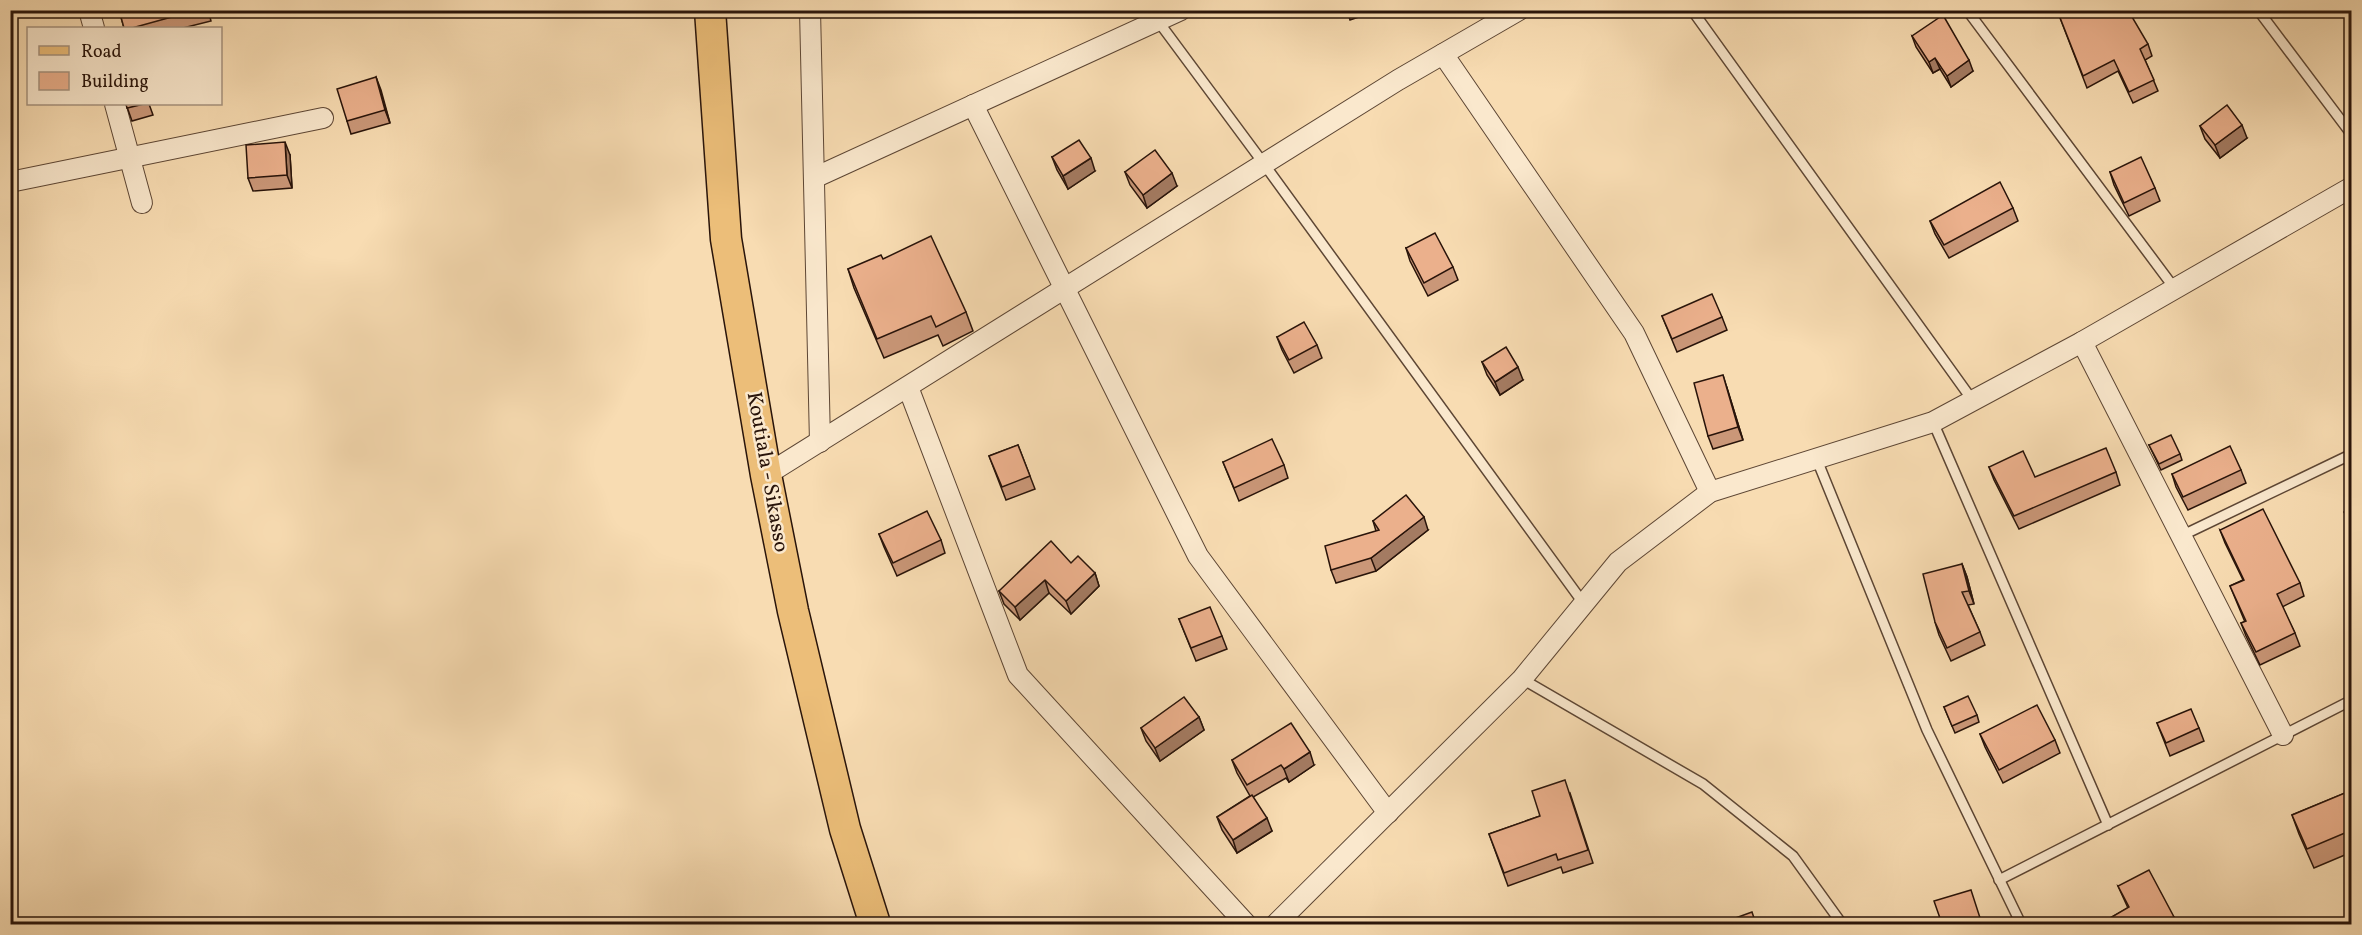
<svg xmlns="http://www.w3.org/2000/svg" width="2362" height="935" viewBox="0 0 2362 935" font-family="Vollkorn,serif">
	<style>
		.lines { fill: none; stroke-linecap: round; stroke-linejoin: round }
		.service-casing { stroke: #5d4634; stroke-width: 12 }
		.minor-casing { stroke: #5d4634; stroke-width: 22 }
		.primary-casing { stroke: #29140a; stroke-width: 33 }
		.service { stroke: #fae8cd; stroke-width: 9 }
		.minor { stroke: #fae8cd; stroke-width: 20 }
		.primary { stroke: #ecbe79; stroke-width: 30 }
		.wall { fill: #ca9778; stroke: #29140a; stroke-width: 1.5 }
		.shaded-wall { fill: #a47b62; stroke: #29140a; stroke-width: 1.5 }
		.building { fill: #ebb08c; stroke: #29140a; stroke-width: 1.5 }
		.labels { text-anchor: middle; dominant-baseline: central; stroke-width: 5; stroke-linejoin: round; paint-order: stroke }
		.street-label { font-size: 21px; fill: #29140a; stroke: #fae8cd }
	</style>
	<rect width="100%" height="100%" fill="#f8dcb2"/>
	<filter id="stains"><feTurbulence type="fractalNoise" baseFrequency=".00333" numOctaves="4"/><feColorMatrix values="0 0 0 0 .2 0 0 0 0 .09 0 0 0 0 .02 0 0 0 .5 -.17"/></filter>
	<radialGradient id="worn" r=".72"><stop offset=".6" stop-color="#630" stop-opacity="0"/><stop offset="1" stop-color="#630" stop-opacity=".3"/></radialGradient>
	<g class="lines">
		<defs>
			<g id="service">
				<path d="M 1153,10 L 1158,21 L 1264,164 L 1584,604"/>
				<path d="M 1692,10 L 1973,401"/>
				<path d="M 1967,10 L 2175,289"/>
				<path d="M 2258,10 L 2352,135"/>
				<path d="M 1933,422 L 2108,825"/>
				<path d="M 1817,460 L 1927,730 L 2021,924"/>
				<path d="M 2181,536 L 2352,454"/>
				<path d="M 1522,679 L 1703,784 L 1793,856 L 1842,924"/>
				<path d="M 1999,880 L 2352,700"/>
			</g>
			<g id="minor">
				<path d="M 89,10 L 94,28"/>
				<path d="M 810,10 L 820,442"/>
				<path d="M 1443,54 L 1634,333 L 1710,492"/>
				<path d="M 115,104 L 142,203"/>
				<path d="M 973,105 L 1198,556 L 1388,813"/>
				<path d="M 814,178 L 1181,10"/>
				<path d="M 10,182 L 323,118"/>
				<path d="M 2082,342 L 2283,735"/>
				<path d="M 908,387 L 1018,675 L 1246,924"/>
				<path d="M 766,475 L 1398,80 L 1519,10"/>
				<path d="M 1276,924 L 1522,679 L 1618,562 L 1710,492 L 1933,422 L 2082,342 L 2352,187"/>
			</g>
			<path id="primary" d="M 710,10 L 726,239 L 766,475 L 793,611 L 845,829 L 875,924"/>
		</defs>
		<!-- service casing -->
		<use href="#service" class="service-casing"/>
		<!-- minor casing -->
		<use href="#minor" class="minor-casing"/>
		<!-- primary casing -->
		<use href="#primary" class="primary-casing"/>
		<!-- service -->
		<use href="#service" class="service"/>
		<!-- minor -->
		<use href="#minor" class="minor"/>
		<!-- primary -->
		<use href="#primary" class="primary"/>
	</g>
	<!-- wall -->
	<g class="wall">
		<path d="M 119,10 L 208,10 L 211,21 L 183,28 L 124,28 Z"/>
		<path d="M 1347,10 L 1379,10 L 1350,20 Z"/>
		<path d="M 2057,10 L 2148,44 L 2152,56 L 2145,60 L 2158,91 L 2133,103 L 2118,71 L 2087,88 Z"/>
		<path d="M 1912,36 L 1973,71 L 1951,87 L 1940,69 L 1933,73 L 1916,47 Z"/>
		<path d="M 376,77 L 390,123 L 351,134 L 347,121 Z"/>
		<path d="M 126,104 L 149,104 L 153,115 L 132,121 Z"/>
		<path d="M 2200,126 L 2247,138 L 2220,158 L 2205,139 Z"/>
		<path d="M 290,155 L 292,188 L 253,191 L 248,178 Z"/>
		<path d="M 1052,157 L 1095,171 L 1068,189 L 1057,170 Z"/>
		<path d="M 1125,172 L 1177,186 L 1147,208 L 1130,185 Z"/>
		<path d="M 2110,172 L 2155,188 L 2160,201 L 2129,216 L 2114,185 Z"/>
		<path d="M 2013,208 L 2018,221 L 1949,258 L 1935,234 L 1930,221 Z"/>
		<path d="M 1406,248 L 1453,267 L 1458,280 L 1428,296 L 1410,261 Z"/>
		<path d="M 883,259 L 966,312 L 973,331 L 943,346 L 938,335 L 884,358 L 854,288 L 848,269 Z"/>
		<path d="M 1662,316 L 1722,317 L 1727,330 L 1677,352 Z"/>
		<path d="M 1277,337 L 1317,345 L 1322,358 L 1294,373 L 1282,350 Z"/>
		<path d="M 1482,362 L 1523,380 L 1500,395 L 1487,375 Z"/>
		<path d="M 1727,388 L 1743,440 L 1713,449 L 1708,436 Z"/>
		<path d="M 1018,445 L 1035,489 L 1006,500 L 989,456 Z"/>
		<path d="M 2149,445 L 2180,454 L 2182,460 L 2161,470 Z"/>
		<path d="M 1223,462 L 1284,465 L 1288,478 L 1239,501 Z"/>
		<path d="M 1989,467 L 2035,477 L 2116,472 L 2120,485 L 2019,529 L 1994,480 Z"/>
		<path d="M 2241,470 L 2246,483 L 2188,510 L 2176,487 L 2172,474 Z"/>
		<path d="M 1373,521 L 1428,530 L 1376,571 L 1336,583 L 1331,570 L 1376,531 Z"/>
		<path d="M 2220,530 L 2300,583 L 2304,596 L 2282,607 L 2295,633 L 2300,646 L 2260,665 L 2246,636 L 2241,623 L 2245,622 L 2230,586 L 2243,580 L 2225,543 Z"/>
		<path d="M 879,534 L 941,540 L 945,553 L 897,576 L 884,547 Z"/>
		<path d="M 1071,563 L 1095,573 L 1099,586 L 1071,614 L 1049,593 L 1020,620 L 1004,604 L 999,591 Z"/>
		<path d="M 1962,564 L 1967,577 L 1974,604 L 1968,605 L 1980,632 L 1985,645 L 1951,661 L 1939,635 L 1935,622 Z"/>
		<path d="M 1179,619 L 1222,636 L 1227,649 L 1196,661 Z"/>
		<path d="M 1944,707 L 1977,715 L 1979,722 L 1955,733 Z"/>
		<path d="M 1199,717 L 1204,730 L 1160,761 L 1146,741 L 1141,728 Z"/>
		<path d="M 2157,723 L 2199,728 L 2204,741 L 2170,756 Z"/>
		<path d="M 1980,734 L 2055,740 L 2060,753 L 2003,783 L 1985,747 Z"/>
		<path d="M 1232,760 L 1314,765 L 1289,782 L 1286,778 L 1253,797 L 1272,831 L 1237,853 L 1222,830 L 1217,817 L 1250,796 L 1237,773 Z"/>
		<path d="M 2352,790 L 2352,852 L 2314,868 L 2299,834 L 2292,815 Z"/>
		<path d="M 1570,793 L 1593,863 L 1563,873 L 1561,867 L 1508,886 L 1489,834 L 1540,816 Z"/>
		<path d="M 2118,886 L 2174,917 L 2177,924 L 2112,924 L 2110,918 L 2128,908 Z"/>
	</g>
	<!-- shaded-wall -->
	<g class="shaded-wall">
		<path d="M 1935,58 L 1940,69 L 1933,73 L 1929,62 Z"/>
		<path d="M 1969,60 L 1973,71 L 1951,87 L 1947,76 Z"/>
		<path d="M 376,77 L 381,90 L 390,123 L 385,110 Z"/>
		<path d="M 2242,125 L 2247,138 L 2220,158 L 2215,145 Z"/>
		<path d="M 285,142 L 290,155 L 292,188 L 287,175 Z"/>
		<path d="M 1091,158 L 1095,171 L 1068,189 L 1063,176 Z"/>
		<path d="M 1172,173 L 1177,186 L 1147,208 L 1143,195 Z"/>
		<path d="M 1518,367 L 1523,380 L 1500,395 L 1495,382 Z"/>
		<path d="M 1723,375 L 1743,440 L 1738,427 Z"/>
		<path d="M 1424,517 L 1428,530 L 1376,571 L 1371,558 Z"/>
		<path d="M 1962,564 L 1967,577 L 1974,604 L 1969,591 Z"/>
		<path d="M 1095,573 L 1099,586 L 1071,614 L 1066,601 Z"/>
		<path d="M 1045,580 L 1049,593 L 1020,620 L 1015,607 Z"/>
		<path d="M 1199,717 L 1204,730 L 1160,761 L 1155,748 Z"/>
		<path d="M 1310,752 L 1314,765 L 1289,782 L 1284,769 Z"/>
		<path d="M 1267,818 L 1272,831 L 1237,853 L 1233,840 Z"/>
	</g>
	<!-- building -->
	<g class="building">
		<path d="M 119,10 L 197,10 L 132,28 L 124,28 Z"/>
		<path d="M 2057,10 L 2128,10 L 2148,44 L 2140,49 L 2154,80 L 2129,92 L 2114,60 L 2083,76 Z"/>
		<path d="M 1943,15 L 1969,60 L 1947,76 L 1935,58 L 1929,62 L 1912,36 Z"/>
		<path d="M 376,77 L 385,110 L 347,121 L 337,89 Z"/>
		<path d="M 126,104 L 144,104 L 127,108 Z"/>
		<path d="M 2227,105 L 2242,125 L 2215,145 L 2200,126 Z"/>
		<path d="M 1079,140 L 1091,158 L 1063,176 L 1052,157 Z"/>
		<path d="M 285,142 L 287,175 L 248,178 L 246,145 Z"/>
		<path d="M 1155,150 L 1172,173 L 1143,195 L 1125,172 Z"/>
		<path d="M 2141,157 L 2155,188 L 2124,203 L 2110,172 Z"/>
		<path d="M 2000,182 L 2013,208 L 1944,245 L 1930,221 Z"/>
		<path d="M 1435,233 L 1453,267 L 1424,283 L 1406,248 Z"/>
		<path d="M 931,236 L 966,312 L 936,327 L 931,316 L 877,339 L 848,269 L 881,255 L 883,259 Z"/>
		<path d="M 1712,294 L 1722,317 L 1672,339 L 1662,316 Z"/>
		<path d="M 1304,322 L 1317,345 L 1289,360 L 1277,337 Z"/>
		<path d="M 1506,347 L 1518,367 L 1495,382 L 1482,362 Z"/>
		<path d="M 1723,375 L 1738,427 L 1708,436 L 1694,383 Z"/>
		<path d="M 2171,435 L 2180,454 L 2159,464 L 2149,445 Z"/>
		<path d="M 1272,439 L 1284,465 L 1234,488 L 1223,462 Z"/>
		<path d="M 1018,445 L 1030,476 L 1002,487 L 989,456 Z"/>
		<path d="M 2230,446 L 2241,470 L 2183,497 L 2172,474 Z"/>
		<path d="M 2106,448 L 2116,472 L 2014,516 L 1989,467 L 2023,451 L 2035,477 Z"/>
		<path d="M 1406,495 L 1424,517 L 1371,558 L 1331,570 L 1325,546 L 1379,530 L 1373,521 Z"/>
		<path d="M 2352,508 L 2352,526 L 2344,512 Z"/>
		<path d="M 2263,509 L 2300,583 L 2277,594 L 2295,633 L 2256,652 L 2241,623 L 2246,621 L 2230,586 L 2244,580 L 2220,530 Z"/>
		<path d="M 927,511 L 941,540 L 893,563 L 879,534 Z"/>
		<path d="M 1051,541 L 1071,563 L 1078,556 L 1095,573 L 1066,601 L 1045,580 L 1015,607 L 999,591 Z"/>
		<path d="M 1962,564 L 1969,591 L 1962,592 L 1980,632 L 1947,648 L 1935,622 L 1923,574 Z"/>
		<path d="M 1210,607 L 1222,636 L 1191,648 L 1179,619 Z"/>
		<path d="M 1968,696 L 1977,715 L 1952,726 L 1944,707 Z"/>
		<path d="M 1184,697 L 1199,717 L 1155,748 L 1141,728 Z"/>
		<path d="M 2037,705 L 2055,740 L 1999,770 L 1980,734 Z"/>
		<path d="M 2191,709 L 2199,728 L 2166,743 L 2157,723 Z"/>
		<path d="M 1291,723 L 1310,752 L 1284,769 L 1281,765 L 1247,785 L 1232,760 Z"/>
		<path d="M 1565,780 L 1588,850 L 1558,860 L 1556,854 L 1504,873 L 1489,834 L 1540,816 L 1532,791 Z"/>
		<path d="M 2352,790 L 2352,830 L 2307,849 L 2292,815 Z"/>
		<path d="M 1252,795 L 1267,818 L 1233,840 L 1217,817 Z"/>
		<path d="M 2149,870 L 2174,917 L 2161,924 L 2114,924 L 2110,918 L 2129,907 L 2118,886 Z"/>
		<path d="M 1971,890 L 1982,924 L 1942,924 L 1934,901 Z"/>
		<path d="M 1752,912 L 1756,924 L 1719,924 Z"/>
	</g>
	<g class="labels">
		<!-- street labels -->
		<g class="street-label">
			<text transform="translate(767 472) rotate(80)">Koutiala - Sikasso</text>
		</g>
	</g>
	<!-- margin -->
	<rect width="2362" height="935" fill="none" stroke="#f8dcb2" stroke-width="36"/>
	<rect x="12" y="12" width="2338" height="911" fill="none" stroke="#29140a" stroke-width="3"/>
	<rect x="18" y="18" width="2326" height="899" fill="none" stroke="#29140a" stroke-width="1.5"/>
	<!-- legend -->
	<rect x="27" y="27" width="195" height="78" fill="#fae8cd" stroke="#a6937f" stroke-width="1.5"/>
	<rect x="39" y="46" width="30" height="9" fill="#ecbe79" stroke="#a6937f" stroke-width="1.5"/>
	<text x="81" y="57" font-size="18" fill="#29140a">Road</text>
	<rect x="39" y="72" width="30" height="18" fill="#ebb08c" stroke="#a6937f" stroke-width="1.5"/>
	<text x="81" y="87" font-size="18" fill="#29140a">Building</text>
	<rect width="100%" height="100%" filter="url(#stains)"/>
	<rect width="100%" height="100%" fill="url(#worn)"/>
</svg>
